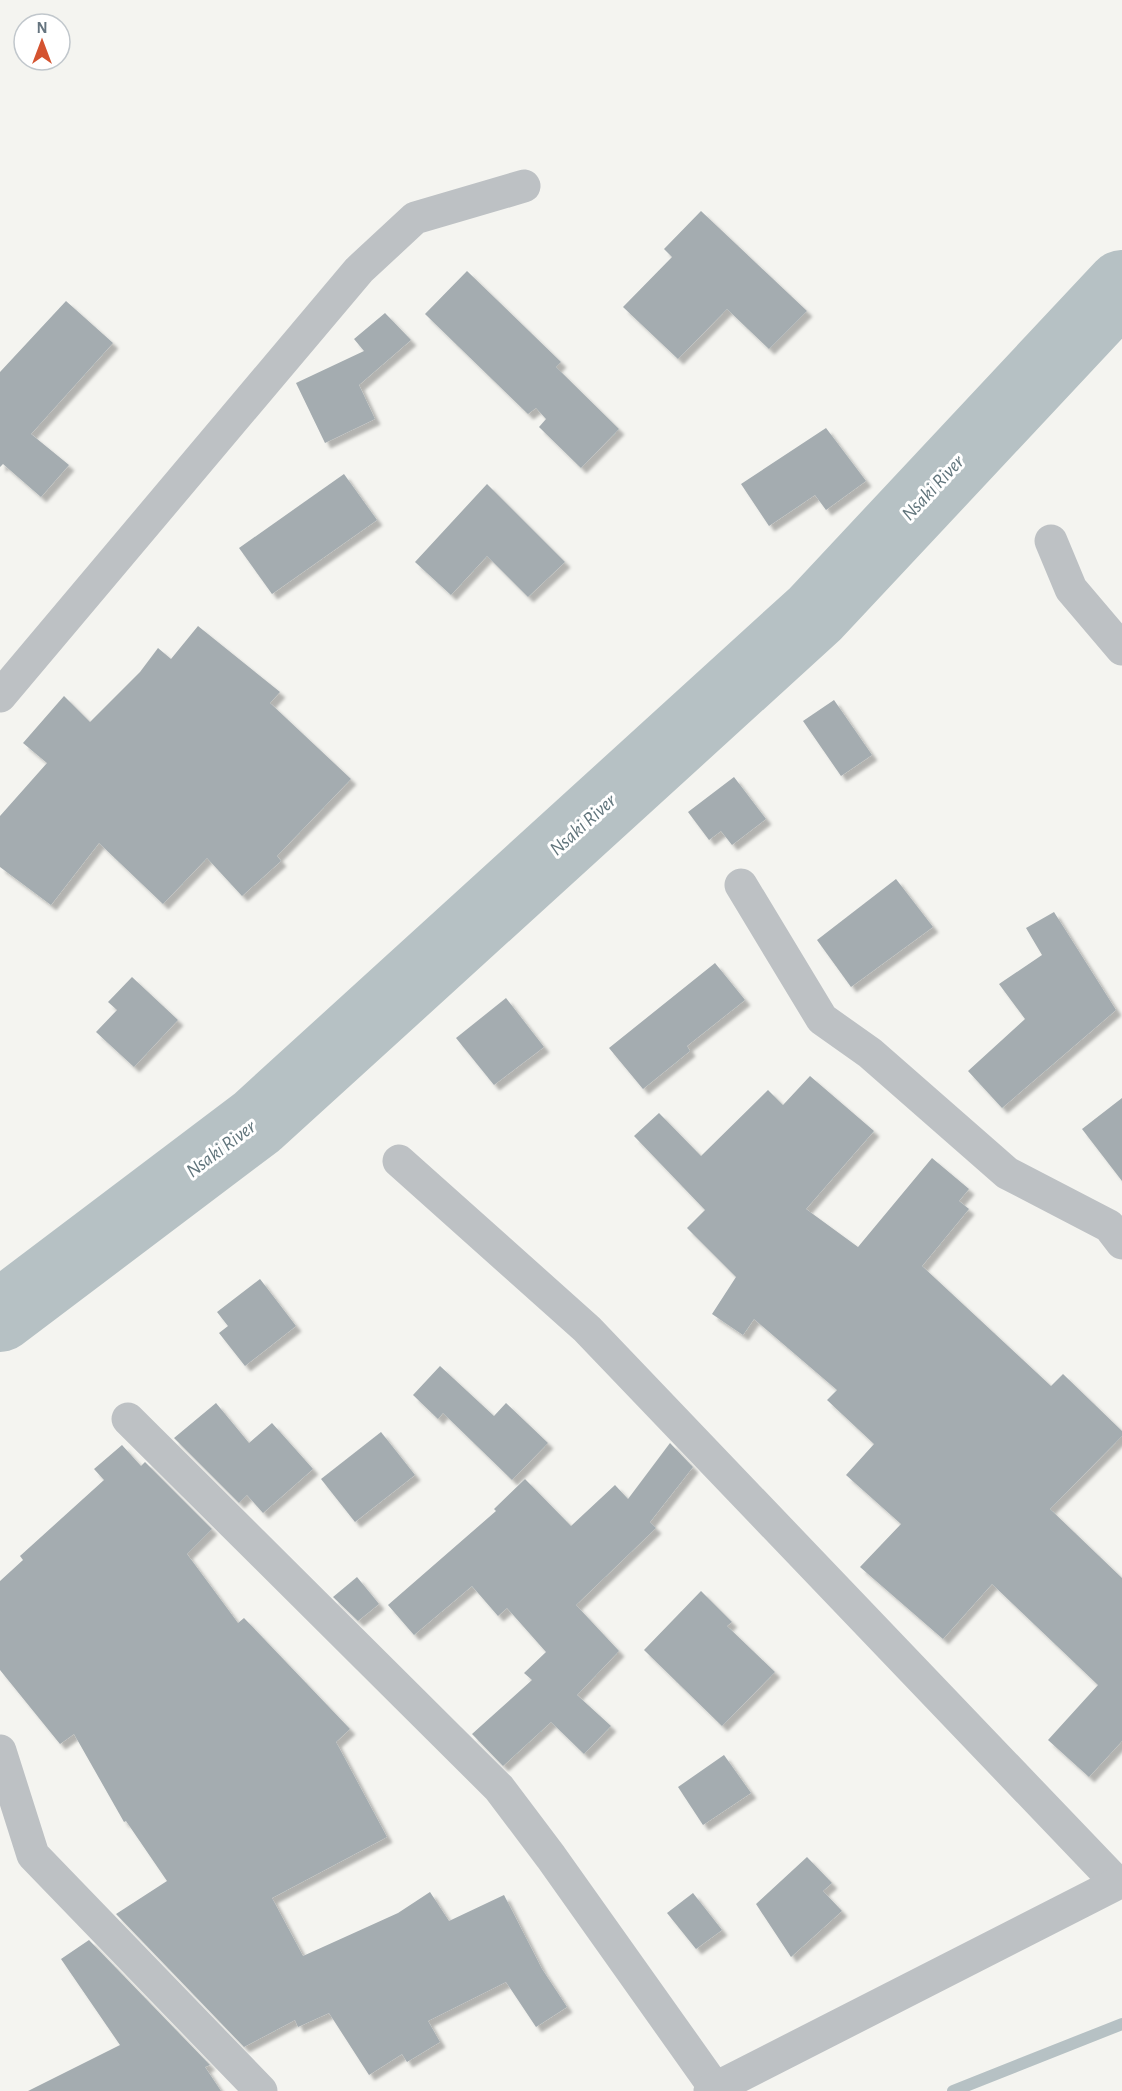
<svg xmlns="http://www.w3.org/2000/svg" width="1122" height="2091" viewBox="0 0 1122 2091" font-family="'Alegreya Sans',sans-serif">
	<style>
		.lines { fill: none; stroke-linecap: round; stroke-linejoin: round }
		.stream { stroke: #b6c1c4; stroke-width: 12 }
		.river { stroke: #b6c1c4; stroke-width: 72 }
		.building { fill: #a4acb0; filter: url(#shadow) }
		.minor { stroke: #bdc1c4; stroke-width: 33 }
		.labels { text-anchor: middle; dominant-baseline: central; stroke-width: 6; stroke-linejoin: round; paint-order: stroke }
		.water-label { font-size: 20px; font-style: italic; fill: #61757c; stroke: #fff }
	</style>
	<defs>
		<filter id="shadow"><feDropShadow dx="5.5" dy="5.5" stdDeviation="1.5" flood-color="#0004"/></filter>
	</defs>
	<rect width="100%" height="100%" fill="#f4f4f0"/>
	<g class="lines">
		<!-- stream -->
		<path class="stream" d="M 953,2091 L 1122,2024"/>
		<!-- river -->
		<path class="river" d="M 0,1316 L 257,1122 L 815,614 L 1122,286"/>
	</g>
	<!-- building -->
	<g class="building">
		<path d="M 701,211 L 807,311 L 769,349 L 727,309 L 678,359 L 623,307 L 672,257 L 664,249 Z"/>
		<path d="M 467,271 L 561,362 L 556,367 L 619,429 L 581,468 L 539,427 L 546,419 L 536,408 L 528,414 L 425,314 Z"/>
		<path d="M 66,301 L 113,343 L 31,434 L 69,465 L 41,497 L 3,464 L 0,467 L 0,372 Z"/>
		<path d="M 385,313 L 411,340 L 359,385 L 375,419 L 325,443 L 296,383 L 364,351 L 354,339 Z"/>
		<path d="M 826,428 L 866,481 L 826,510 L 815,495 L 769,526 L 741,484 Z"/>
		<path d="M 344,474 L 377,520 L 272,594 L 239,548 Z"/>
		<path d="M 487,484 L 565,562 L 528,597 L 487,556 L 451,595 L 415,562 Z"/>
		<path d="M 198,626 L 280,692 L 270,703 L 351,779 L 277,856 L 281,861 L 242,896 L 207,858 L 163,904 L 99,843 L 51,905 L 0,867 L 0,816 L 47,763 L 23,743 L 64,696 L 90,722 L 140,672 L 158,648 L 171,659 Z"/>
		<path d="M 834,700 L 872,755 L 841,776 L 803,721 Z"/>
		<path d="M 734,777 L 766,819 L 732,845 L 721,831 L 709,840 L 688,812 Z"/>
		<path d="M 896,879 L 933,927 L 851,987 L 817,940 Z"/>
		<path d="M 1054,912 L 1116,1010 L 1002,1108 L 968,1071 L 1025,1019 L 999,984 L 1042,955 L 1026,928 Z"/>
		<path d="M 715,963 L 745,1000 L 687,1046 L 690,1051 L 643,1089 L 609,1048 Z"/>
		<path d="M 132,977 L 178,1020 L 134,1067 L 96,1032 L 117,1010 L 108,1002 Z"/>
		<path d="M 506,998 L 544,1047 L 494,1085 L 456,1038 Z"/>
		<path d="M 810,1076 L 874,1131 L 806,1209 L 858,1247 L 932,1158 L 969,1189 L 959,1201 L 969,1209 L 922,1266 L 1051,1386 L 1063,1374 L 1122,1431 L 1122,1436 L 1050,1509 L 1122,1578 L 1122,1741 L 1089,1777 L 1048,1740 L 1098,1685 L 992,1584 L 943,1639 L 860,1567 L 901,1524 L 846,1475 L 874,1444 L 827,1400 L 837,1390 L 754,1319 L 743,1335 L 712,1314 L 736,1277 L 687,1228 L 705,1210 L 634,1136 L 659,1113 L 701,1156 L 768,1090 L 783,1105 Z"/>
		<path d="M 1122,1098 L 1122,1181 L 1082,1129 Z"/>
		<path d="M 260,1279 L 296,1326 L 245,1366 L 219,1333 L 228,1326 L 217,1312 Z"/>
		<path d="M 440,1366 L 494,1416 L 506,1403 L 548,1443 L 512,1480 L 443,1413 L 438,1419 L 413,1395 Z"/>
		<path d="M 216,1403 L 249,1443 L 272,1423 L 313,1469 L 263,1513 L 247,1495 L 239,1503 L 174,1438 Z"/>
		<path d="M 381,1432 L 415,1475 L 355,1522 L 321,1479 Z"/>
		<path d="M 670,1443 L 693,1467 L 650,1522 L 656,1528 L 576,1605 L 619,1651 L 577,1695 L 611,1726 L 584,1754 L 551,1722 L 503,1766 L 472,1734 L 532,1680 L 524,1673 L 546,1652 L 507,1608 L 498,1616 L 472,1586 L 414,1635 L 388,1605 L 496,1511 L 494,1509 L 525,1479 L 571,1526 L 615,1485 L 628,1499 Z"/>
		<path d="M 122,1445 L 141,1466 L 145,1462 L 212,1529 L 187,1554 L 238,1623 L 244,1618 L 350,1729 L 336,1742 L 387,1837 L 272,1898 L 303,1956 L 398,1913 L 430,1892 L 449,1921 L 504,1895 L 542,1969 L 567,2007 L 536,2027 L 506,1982 L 428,2021 L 440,2042 L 407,2062 L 402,2054 L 369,2075 L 329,2013 L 298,2027 L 295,2020 L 244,2047 L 116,1914 L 167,1881 L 126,1821 L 124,1822 L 74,1734 L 60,1744 L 0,1670 L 0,1581 L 23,1560 L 20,1556 L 104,1480 L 94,1469 Z"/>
		<path d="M 357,1577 L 379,1604 L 358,1621 L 333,1597 Z"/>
		<path d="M 701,1591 L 732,1622 L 727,1626 L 775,1672 L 722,1726 L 644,1650 Z"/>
		<path d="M 724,1755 L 751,1793 L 703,1825 L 678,1787 Z"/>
		<path d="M 807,1857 L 832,1883 L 823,1891 L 842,1911 L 791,1957 L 756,1904 Z"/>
		<path d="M 693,1893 L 722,1930 L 696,1949 L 667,1913 Z"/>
		<path d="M 89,1940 L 210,2065 L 205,2067 L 221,2091 L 28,2091 L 120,2045 L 61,1959 Z"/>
	</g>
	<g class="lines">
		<!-- minor -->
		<g class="minor">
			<path d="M 1051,541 L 1071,589 L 1122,649"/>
			<path d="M 0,696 L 359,270 L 415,218 L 524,186"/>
			<path d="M 741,885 L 822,1019 L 870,1053 L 1007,1173 L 1109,1226 L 1122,1243"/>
			<path d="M 399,1161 L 587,1329 L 1117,1883"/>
			<path d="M 128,1419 L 499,1788 L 551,1857 L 715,2088"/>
			<path d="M 0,1751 L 33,1855 L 261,2091"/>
			<path d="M 710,2091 L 1122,1881"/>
		</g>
	</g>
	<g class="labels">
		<!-- water labels -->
		<g class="water-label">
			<text transform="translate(933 488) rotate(-47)">Nsaki River</text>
			<text transform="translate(583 825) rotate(-42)">Nsaki River</text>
			<text transform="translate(221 1149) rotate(-37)">Nsaki River</text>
		</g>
	</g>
	<!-- north arrow -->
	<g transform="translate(42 42)"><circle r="28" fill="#ffffff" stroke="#c1c7cc" stroke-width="1.5"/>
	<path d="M0-4.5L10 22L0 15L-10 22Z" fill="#d45330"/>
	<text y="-9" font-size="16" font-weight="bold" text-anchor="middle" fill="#65747f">N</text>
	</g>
</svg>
